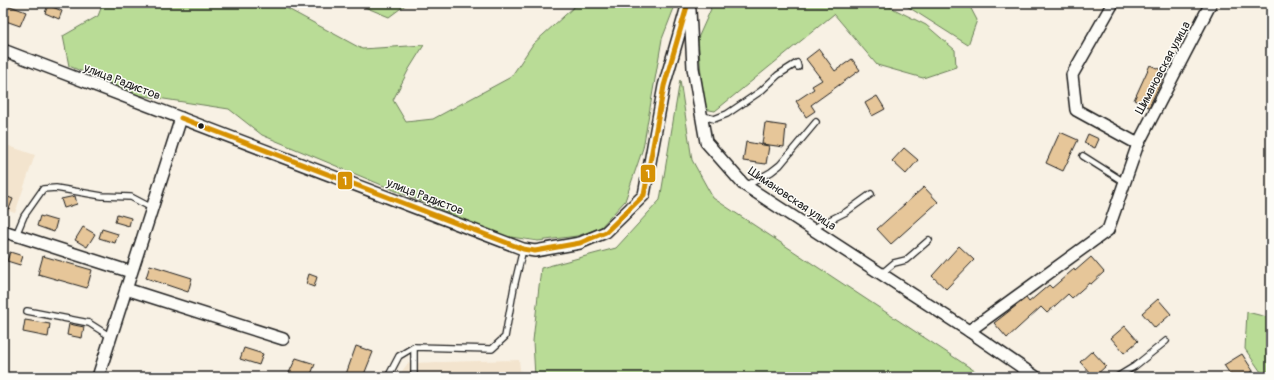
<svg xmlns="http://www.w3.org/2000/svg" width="1274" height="380" viewBox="0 0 1274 380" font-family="Pangolin,sans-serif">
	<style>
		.built { fill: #f3e4ce }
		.green { fill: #b9dc96; stroke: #6a7c59 }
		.building { fill: #e6c699; stroke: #1c1c1c }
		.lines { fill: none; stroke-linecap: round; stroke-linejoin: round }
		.lane-casing { stroke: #1c1c1c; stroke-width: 8 }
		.street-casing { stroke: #1c1c1c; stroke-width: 14 }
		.lane { stroke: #fdfcf7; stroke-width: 5.5 }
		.street { stroke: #fdfcf7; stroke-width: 11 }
		.bus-1-casing { stroke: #fdfcf7; stroke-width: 8 }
		.bus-1 { stroke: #d69104; stroke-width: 5 }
		.bus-dot { fill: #1c1c1c; stroke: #fdfcf7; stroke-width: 1.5 }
		.labels { text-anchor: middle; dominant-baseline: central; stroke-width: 3; stroke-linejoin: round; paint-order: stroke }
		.street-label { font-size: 12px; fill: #1c1c1c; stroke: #fdfcf7 }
		.line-badge { stroke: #fdfcf7; stroke-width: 1.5 }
		.badge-label { font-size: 11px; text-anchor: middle; font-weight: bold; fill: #fff }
	</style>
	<rect width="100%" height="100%" fill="#f8f1e4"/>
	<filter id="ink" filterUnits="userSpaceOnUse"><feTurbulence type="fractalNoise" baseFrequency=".025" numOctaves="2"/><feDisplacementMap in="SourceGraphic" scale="8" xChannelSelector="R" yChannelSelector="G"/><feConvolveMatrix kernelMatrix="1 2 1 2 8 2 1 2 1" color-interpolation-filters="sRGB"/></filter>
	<g filter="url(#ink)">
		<!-- built -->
		<g class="built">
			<path d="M 3,144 L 35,155 L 15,213 L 3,209 Z"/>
			<path d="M 519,360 L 521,377 L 398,377 L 408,363 Z"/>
		</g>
		<!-- green -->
		<g class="green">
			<path d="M 103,3 L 277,3 L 362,49 L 424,45 L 409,69 L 393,100 L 406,122 L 433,119 L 511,77 L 533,44 L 574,7 L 582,3 L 676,3 L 662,39 L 643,148 L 625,201 L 600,228 L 577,236 L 538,241 L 504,236 L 262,135 L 229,109 L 138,95 L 69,66 L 63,36 L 98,16 Z"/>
			<path d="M 355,3 L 408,3 L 389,17 Z"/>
			<path d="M 706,3 L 882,3 L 926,25 L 955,50 L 956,67 L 923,78 L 877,65 L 834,14 L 715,111 L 704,109 L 698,38 L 711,9 Z"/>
			<path d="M 902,3 L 968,3 L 977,20 L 968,45 Z"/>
			<path d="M 680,80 L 692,160 L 713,198 L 984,377 L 535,377 L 533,341 L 541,268 L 616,248 L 660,200 Z"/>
			<path d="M 1247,312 L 1271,318 L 1271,377 L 1260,377 L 1263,375 L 1245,349 Z"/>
		</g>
		<!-- building -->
		<g class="building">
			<path d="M 5,4 L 26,12 L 20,26 L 3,20 Z"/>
			<path d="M 48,5 L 62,11 L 59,19 L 45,13 Z"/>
			<path d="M 819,49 L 835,71 L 852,59 L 860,70 L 811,105 L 815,111 L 806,117 L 796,101 L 814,89 L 812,86 L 822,80 L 806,59 Z"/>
			<path d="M 1150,65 L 1166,72 L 1149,107 L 1134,100 Z"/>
			<path d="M 877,96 L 885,109 L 872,116 L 865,103 Z"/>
			<path d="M 765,123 L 786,126 L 784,147 L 762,144 Z"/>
			<path d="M 1060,132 L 1078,140 L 1063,171 L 1046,163 Z"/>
			<path d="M 1088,134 L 1099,139 L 1095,148 L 1084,143 Z"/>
			<path d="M 746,142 L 769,146 L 766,164 L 743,161 Z"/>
			<path d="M 904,148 L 918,160 L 906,174 L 892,161 Z"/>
			<path d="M 924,187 L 938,202 L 891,244 L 877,229 Z"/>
			<path d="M 3,195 L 13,199 L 9,209 L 3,206 Z"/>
			<path d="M 75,196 L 77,204 L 64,208 L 61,199 Z"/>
			<path d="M 117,214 L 131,218 L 129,226 L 115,222 Z"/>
			<path d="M 40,216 L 57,221 L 54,232 L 37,226 Z"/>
			<path d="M 83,227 L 95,234 L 87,247 L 75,240 Z"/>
			<path d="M 102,229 L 118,234 L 115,243 L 99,238 Z"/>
			<path d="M 959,246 L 974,260 L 946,289 L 932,276 Z"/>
			<path d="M 10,252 L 23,256 L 20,265 L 7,261 Z"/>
			<path d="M 43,256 L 92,270 L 87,288 L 38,274 Z"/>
			<path d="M 1091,257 L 1104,272 L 1091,284 L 1089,283 L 1072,298 L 1068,294 L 1047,313 L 1041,307 L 1007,338 L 994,323 L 1026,298 L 1029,302 L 1049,285 L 1052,288 L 1074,269 L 1075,271 Z"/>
			<path d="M 150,265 L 192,278 L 188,292 L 146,278 Z"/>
			<path d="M 309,274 L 317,277 L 314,287 L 306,284 Z"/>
			<path d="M 1158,299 L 1171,314 L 1155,328 L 1142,313 Z"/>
			<path d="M 25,320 L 50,324 L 48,337 L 23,332 Z"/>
			<path d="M 69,324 L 84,327 L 82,338 L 67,335 Z"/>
			<path d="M 1125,326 L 1138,341 L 1124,353 L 1111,338 Z"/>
			<path d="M 356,346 L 373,352 L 363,377 L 345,377 Z"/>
			<path d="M 244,348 L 263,354 L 259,365 L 240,359 Z"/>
			<path d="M 1092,351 L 1106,366 L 1094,377 L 1080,362 Z"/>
			<path d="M 1242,354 L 1253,371 L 1243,377 L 1232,377 L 1224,365 Z"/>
			<path d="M 296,358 L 315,364 L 310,377 L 300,377 L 289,373 Z"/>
		</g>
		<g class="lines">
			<defs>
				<g id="lane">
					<path d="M 700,115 L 714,119 L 727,114 L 761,91 L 778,75 L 797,63 L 798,67"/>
					<path d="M 1083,156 L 1124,182"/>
					<path d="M 746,186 L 771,172 L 780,165 L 816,122"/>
					<path d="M 812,229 L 846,212 L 871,194"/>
					<path d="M 16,235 L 24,216 L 43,189 L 56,188 L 102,196 L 131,197 L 152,208"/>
					<path d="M 881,274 L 894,263 L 906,260 L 929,240"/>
					<path d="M 27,311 L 89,323 L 111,337"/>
					<path d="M 388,377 L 399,356 L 414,347 L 492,349 L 505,337 L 514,287 L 523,249"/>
					<path d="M 414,377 L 414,347"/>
					<path d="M 1117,377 L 1135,366 L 1166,341"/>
				</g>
				<g id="street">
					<path d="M 1113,3 L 1072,75 L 1076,110 L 1138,144 L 1211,3"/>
					<path d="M 690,10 L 693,68 L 706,142 L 743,184 L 969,331 L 1036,377"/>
					<path d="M 3,50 L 523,249 L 535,251 L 580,243 L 606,232 L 644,195 L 664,86 L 688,3"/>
					<path d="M 3,231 L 131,272"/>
					<path d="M 126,289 L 283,339"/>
					<path d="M 969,331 L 1108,230 L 1138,144"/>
					<path d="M 98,377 L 181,118"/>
				</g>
			</defs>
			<!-- lane casing -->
			<use href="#lane" class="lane-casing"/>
			<!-- street casing -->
			<use href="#street" class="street-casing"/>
			<!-- lane -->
			<use href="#lane" class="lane"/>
			<!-- street -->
			<use href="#street" class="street"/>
			<defs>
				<path id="bus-1" d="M 181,118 L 523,249 L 535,251 L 580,243 L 606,232 L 644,195 L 664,86 L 688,3"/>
			</defs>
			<!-- bus-1 casing -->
			<use href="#bus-1" class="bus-1-casing"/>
			<!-- bus-1 -->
			<use href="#bus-1" class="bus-1"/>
		</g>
	</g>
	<!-- markers -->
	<circle class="bus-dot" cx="201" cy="126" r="3.5"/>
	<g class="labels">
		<!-- street labels -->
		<g class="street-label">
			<text transform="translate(1163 68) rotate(-62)">Шимановская улица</text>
			<text transform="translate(122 82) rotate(21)">улица Радистов</text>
			<text transform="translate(425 197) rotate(21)">улица Радистов</text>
			<text transform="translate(792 199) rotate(34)">Шимановская улица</text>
		</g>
	</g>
	<g class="line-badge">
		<rect x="640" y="164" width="16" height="19" rx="4" fill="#d69104"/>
		<rect x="337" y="171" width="16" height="19" rx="4" fill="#d69104"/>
	</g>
	<g class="badge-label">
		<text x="648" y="178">1</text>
		<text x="345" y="185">1</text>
	</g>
	<!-- margin -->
	<rect width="1274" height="380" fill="none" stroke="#fdfcf7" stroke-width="16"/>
	<rect x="8" y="8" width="1258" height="364" fill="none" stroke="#1c1c1c" stroke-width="1.5" filter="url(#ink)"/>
</svg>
